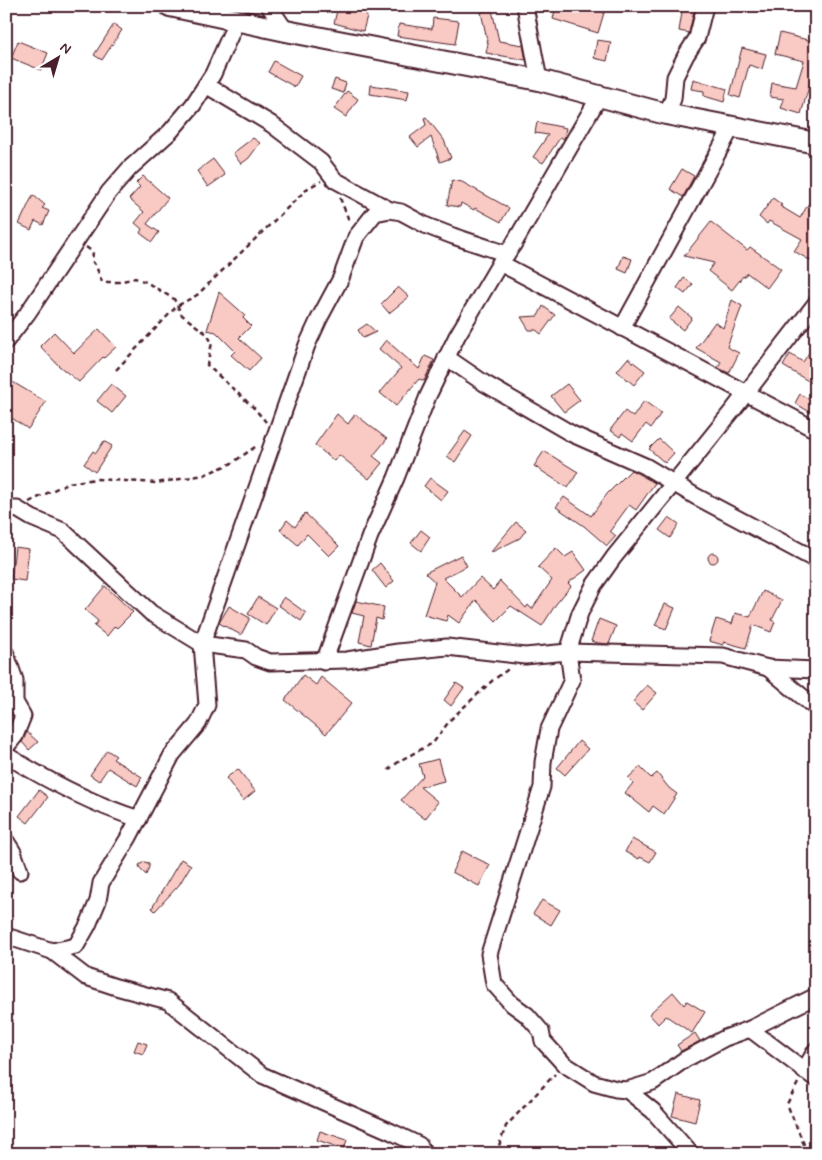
<svg xmlns="http://www.w3.org/2000/svg" width="822" height="1160" viewBox="0 0 822 1160" font-family="Mynerve,sans-serif">
	<style>
		.building { fill: #f9c9c3; stroke: #4a1f2b }
		.lines { fill: none; stroke-linecap: round; stroke-linejoin: round }
		.street-casing { stroke: #4a1f2b; stroke-width: 19 }
		.secondary-casing { stroke: #4a1f2b; stroke-width: 24 }
		.path { stroke: #4a1f2b; stroke-width: 2.5; stroke-dasharray: 5 4; stroke-linecap: butt }
		.street { stroke: #fff; stroke-width: 15 }
		.secondary { stroke: #fff; stroke-width: 20 }
	</style>
	<rect width="100%" height="100%" fill="#fff"/>
	<filter id="ink" filterUnits="userSpaceOnUse"><feTurbulence type="fractalNoise" baseFrequency=".02" numOctaves="2"/><feDisplacementMap in="SourceGraphic" scale="10" xChannelSelector="R" yChannelSelector="G"/><feConvolveMatrix kernelMatrix="1 2 1 2 8 2 1 2 1" color-interpolation-filters="sRGB"/></filter>
	<g filter="url(#ink)">
		<!-- building -->
		<g class="building">
			<path d="M 338,6 L 352,6 L 364,10 L 367,16 L 363,31 L 334,23 Z"/>
			<path d="M 556,6 L 569,10 L 570,6 L 606,6 L 598,33 L 553,19 Z"/>
			<path d="M 683,6 L 695,6 L 689,33 L 679,31 Z"/>
			<path d="M 492,10 L 499,41 L 523,45 L 526,60 L 486,53 L 488,44 L 481,12 Z"/>
			<path d="M 433,18 L 459,21 L 455,44 L 397,36 L 399,24 L 432,29 Z"/>
			<path d="M 114,24 L 122,30 L 102,60 L 94,55 Z"/>
			<path d="M 780,33 L 816,42 L 816,84 L 810,83 L 801,114 L 781,108 L 784,99 L 770,97 L 772,83 L 796,87 L 804,61 L 775,54 Z"/>
			<path d="M 597,40 L 611,42 L 607,61 L 594,58 Z"/>
			<path d="M 18,41 L 48,53 L 41,70 L 11,58 Z"/>
			<path d="M 742,48 L 766,54 L 762,69 L 749,65 L 740,98 L 730,95 Z"/>
			<path d="M 274,61 L 301,76 L 295,87 L 268,72 Z"/>
			<path d="M 335,79 L 346,83 L 343,93 L 331,89 Z"/>
			<path d="M 693,79 L 727,89 L 724,102 L 704,96 L 704,91 L 691,89 Z"/>
			<path d="M 371,85 L 409,91 L 407,100 L 370,94 Z"/>
			<path d="M 347,91 L 358,99 L 346,117 L 334,109 Z"/>
			<path d="M 426,117 L 444,140 L 451,158 L 440,162 L 431,137 L 418,147 L 410,137 L 426,125 L 424,118 Z"/>
			<path d="M 537,122 L 566,128 L 564,139 L 560,138 L 543,163 L 533,157 L 548,135 L 535,133 Z"/>
			<path d="M 253,138 L 260,143 L 249,158 L 241,164 L 233,153 Z"/>
			<path d="M 213,159 L 225,175 L 208,187 L 197,171 Z"/>
			<path d="M 682,169 L 694,176 L 683,197 L 670,189 Z"/>
			<path d="M 143,176 L 168,198 L 147,224 L 159,232 L 152,242 L 140,233 L 142,229 L 135,223 L 144,212 L 129,199 L 140,187 L 136,183 Z"/>
			<path d="M 452,180 L 462,182 L 509,208 L 501,222 L 475,208 L 474,210 L 461,203 L 460,207 L 447,205 Z"/>
			<path d="M 33,195 L 45,205 L 42,208 L 49,211 L 43,225 L 35,221 L 31,230 L 19,224 Z"/>
			<path d="M 773,198 L 782,205 L 780,206 L 800,218 L 809,203 L 816,207 L 816,264 L 794,251 L 802,239 L 769,221 L 767,224 L 759,217 Z"/>
			<path d="M 711,222 L 747,250 L 750,247 L 781,269 L 767,288 L 747,273 L 744,277 L 743,276 L 732,290 L 708,271 L 714,263 L 684,256 Z"/>
			<path d="M 623,256 L 632,259 L 627,273 L 618,269 Z"/>
			<path d="M 684,278 L 693,284 L 685,294 L 677,288 Z"/>
			<path d="M 398,287 L 409,297 L 389,313 L 381,304 Z"/>
			<path d="M 219,292 L 245,315 L 243,318 L 251,326 L 239,338 L 261,358 L 249,371 L 231,355 L 235,351 L 216,332 L 207,330 Z"/>
			<path d="M 732,300 L 742,306 L 727,347 L 739,353 L 729,373 L 718,368 L 721,362 L 696,348 L 715,322 L 723,328 Z"/>
			<path d="M 543,306 L 555,315 L 541,334 L 536,330 L 529,330 L 521,317 L 538,316 Z"/>
			<path d="M 679,307 L 692,318 L 683,330 L 669,319 Z"/>
			<path d="M 367,324 L 376,332 L 363,338 L 358,330 Z"/>
			<path d="M 99,329 L 116,347 L 104,358 L 103,357 L 79,382 L 59,366 L 40,346 L 54,332 L 74,353 Z"/>
			<path d="M 386,340 L 419,369 L 425,356 L 434,360 L 424,381 L 419,379 L 396,406 L 380,393 L 401,368 L 379,349 Z"/>
			<path d="M 816,342 L 816,371 L 810,382 L 783,366 L 790,354 L 803,362 Z"/>
			<path d="M 628,358 L 645,371 L 634,385 L 617,371 Z"/>
			<path d="M 6,378 L 46,402 L 28,429 L 6,414 Z"/>
			<path d="M 111,384 L 126,396 L 112,413 L 97,401 Z"/>
			<path d="M 567,384 L 580,400 L 564,412 L 551,396 Z"/>
			<path d="M 800,394 L 816,403 L 816,416 L 795,403 Z"/>
			<path d="M 644,401 L 661,413 L 651,428 L 646,424 L 633,441 L 622,433 L 620,437 L 610,430 L 625,411 L 633,417 Z"/>
			<path d="M 337,414 L 348,424 L 355,414 L 387,439 L 373,456 L 382,463 L 369,479 L 339,455 L 334,461 L 315,445 Z"/>
			<path d="M 465,431 L 472,436 L 455,462 L 447,456 Z"/>
			<path d="M 659,439 L 674,453 L 665,463 L 649,449 Z"/>
			<path d="M 104,441 L 112,446 L 95,472 L 84,464 L 93,451 L 96,453 Z"/>
			<path d="M 544,451 L 578,472 L 568,488 L 534,466 Z"/>
			<path d="M 631,470 L 655,483 L 636,510 L 629,505 L 610,531 L 616,536 L 607,546 L 584,526 L 556,507 L 564,497 L 591,516 L 607,494 Z"/>
			<path d="M 430,478 L 448,491 L 441,500 L 424,486 Z"/>
			<path d="M 305,513 L 339,546 L 329,556 L 307,534 L 298,545 L 280,530 L 287,520 L 295,527 Z"/>
			<path d="M 669,517 L 679,524 L 670,538 L 659,530 Z"/>
			<path d="M 516,522 L 526,530 L 520,538 L 490,553 Z"/>
			<path d="M 421,530 L 430,537 L 421,551 L 411,543 Z"/>
			<path d="M 15,547 L 29,549 L 25,581 L 11,579 Z"/>
			<path d="M 556,548 L 565,557 L 573,552 L 586,570 L 568,583 L 571,586 L 556,604 L 542,626 L 511,606 L 496,621 L 476,600 L 459,623 L 448,615 L 446,621 L 424,615 L 435,582 L 425,573 L 461,555 L 467,566 L 443,578 L 462,597 L 480,578 L 493,590 L 500,581 L 526,608 L 528,605 L 532,609 L 552,580 L 538,567 Z"/>
			<circle cx="713" cy="558" r="5"/>
			<path d="M 380,563 L 394,581 L 386,588 L 372,570 Z"/>
			<path d="M 105,586 L 133,612 L 117,628 L 115,626 L 107,636 L 94,626 L 98,621 L 85,610 Z"/>
			<path d="M 763,591 L 782,600 L 772,620 L 775,622 L 771,632 L 753,625 L 746,648 L 724,642 L 723,645 L 709,641 L 716,619 L 732,624 L 735,613 L 750,617 Z"/>
			<path d="M 258,597 L 276,608 L 266,625 L 248,614 Z"/>
			<path d="M 284,597 L 306,613 L 301,621 L 278,605 Z"/>
			<path d="M 356,601 L 384,607 L 382,620 L 376,618 L 371,645 L 359,642 L 364,616 L 352,613 Z"/>
			<path d="M 665,604 L 675,608 L 666,629 L 655,625 Z"/>
			<path d="M 229,606 L 250,618 L 241,635 L 219,623 Z"/>
			<path d="M 599,619 L 616,626 L 609,644 L 598,643 L 591,641 Z"/>
			<path d="M 303,675 L 316,685 L 321,677 L 352,703 L 326,734 L 285,700 Z"/>
			<path d="M 456,683 L 464,688 L 451,706 L 444,700 Z"/>
			<path d="M 647,685 L 657,693 L 642,710 L 633,702 Z"/>
			<path d="M 27,732 L 38,742 L 29,750 L 22,742 Z"/>
			<path d="M 579,741 L 588,749 L 565,775 L 557,768 Z"/>
			<path d="M 107,750 L 116,756 L 113,759 L 142,777 L 137,786 L 108,768 L 99,781 L 90,775 Z"/>
			<path d="M 438,759 L 444,781 L 420,787 L 438,802 L 425,819 L 401,800 L 423,776 L 419,764 Z"/>
			<path d="M 640,767 L 651,778 L 657,773 L 669,788 L 677,794 L 664,814 L 653,806 L 649,812 L 625,793 L 633,783 L 628,778 Z"/>
			<path d="M 238,769 L 255,791 L 243,801 L 226,778 Z"/>
			<path d="M 39,790 L 48,797 L 28,823 L 19,816 Z"/>
			<path d="M 632,839 L 656,852 L 650,862 L 640,857 L 639,859 L 625,852 Z"/>
			<path d="M 462,851 L 490,865 L 479,886 L 452,872 Z"/>
			<path d="M 181,859 L 191,865 L 179,885 L 155,911 L 152,908 Z"/>
			<path d="M 144,862 L 149,863 L 149,867 L 146,875 L 140,869 L 139,865 Z"/>
			<path d="M 542,900 L 560,910 L 551,925 L 533,914 Z"/>
			<path d="M 673,992 L 684,1005 L 687,1001 L 705,1012 L 692,1033 L 666,1016 L 658,1024 L 649,1014 Z"/>
			<path d="M 695,1033 L 700,1041 L 681,1051 L 677,1045 Z"/>
			<path d="M 138,1041 L 147,1044 L 143,1054 L 134,1051 Z"/>
			<path d="M 678,1094 L 700,1100 L 695,1122 L 672,1116 Z"/>
			<path d="M 320,1131 L 347,1140 L 344,1149 L 317,1140 Z"/>
		</g>
		<g class="lines">
			<defs>
				<g id="street">
					<path d="M 269,6 L 286,31"/>
					<path d="M 525,6 L 539,80"/>
					<path d="M 206,85 L 271,124 L 321,162 L 335,180 L 390,210 L 401,212 L 427,226 L 453,236 L 507,254"/>
					<path d="M 666,114 L 673,99 L 675,77 L 686,55 L 697,38 L 705,6"/>
					<path d="M 500,263 L 816,430"/>
					<path d="M 622,328 L 732,127"/>
					<path d="M 6,341 L 27,314 L 109,192 L 130,168 L 170,132 L 193,105 L 213,74 L 237,20"/>
					<path d="M 446,357 L 484,383 L 572,434 L 645,466 L 695,496 L 816,560"/>
					<path d="M 6,509 L 17,509 L 32,518 L 63,531 L 151,613 L 202,644 L 246,650 L 256,657 L 270,662 L 347,660 L 398,652 L 447,647 L 525,656 L 568,652 L 723,656 L 768,668 L 816,670"/>
					<path d="M 6,654 L 15,680 L 15,702 L 23,716 L 15,736 L 6,747"/>
					<path d="M 324,662 L 370,536 L 396,478 L 428,396 L 457,336 L 500,263 L 513,245 L 599,97"/>
					<path d="M 768,668 L 816,708"/>
					<path d="M 6,755 C 48,781 92,804 139,819"/>
					<path d="M 6,841 L 13,852 L 20,871"/>
					<path d="M 6,936 L 52,951 L 86,977 L 116,987 L 168,1001 L 262,1075 L 392,1132 L 419,1145 L 425,1154"/>
					<path d="M 52,951 L 76,946 L 88,925 L 98,901 L 101,883 L 129,837 L 172,755 L 198,724 L 207,705 L 202,644 L 307,345 L 319,319 L 341,278 L 356,237 L 375,213 L 390,210"/>
					<path d="M 816,996 L 750,1029 L 816,1079"/>
					<path d="M 750,1029 L 725,1038 L 684,1060 L 653,1082 L 627,1090 L 616,1089 L 594,1083 L 564,1064 L 543,1041 L 541,1031 L 527,1015 L 512,1004 L 494,984 L 489,954 L 542,787 L 543,762 L 549,729 L 572,680 L 568,652 L 580,613 L 594,585 L 614,557 L 733,410 L 816,303"/>
					<path d="M 804,1071 L 816,1050"/>
					<path d="M 627,1090 L 653,1111 L 691,1154"/>
				</g>
				<path id="secondary" d="M 170,6 L 286,31 L 539,80 L 666,114 L 816,143"/>
			</defs>
			<!-- street casing -->
			<use href="#street" class="street-casing"/>
			<!-- secondary casing -->
			<use href="#secondary" class="secondary-casing"/>
			<!-- path -->
			<g class="path">
				<path d="M 340,198 L 350,223"/>
				<path d="M 86,247 L 93,252 L 92,261 L 96,266 L 102,282 L 119,282 L 135,278 L 146,282 L 174,299 L 182,315 L 207,334 L 212,343 L 207,365 L 254,408 L 266,422"/>
				<path d="M 116,370 L 177,306 L 197,295 L 308,188 L 321,181"/>
				<path d="M 29,502 L 68,483 L 96,479 L 156,483 L 204,475 L 232,463 L 258,445"/>
				<path d="M 388,770 L 401,760 L 433,743 L 450,720 L 493,680 L 510,668"/>
				<path d="M 798,1083 L 787,1104 L 808,1154"/>
				<path d="M 496,1154 L 506,1126 L 555,1074"/>
			</g>
			<!-- street -->
			<use href="#street" class="street"/>
			<!-- secondary -->
			<use href="#secondary" class="secondary"/>
		</g>
	</g>
	<!-- margin -->
	<rect width="822" height="1160" fill="none" stroke="#fff" stroke-width="25"/>
	<rect x="12" y="12" width="797" height="1135" fill="none" stroke="#4a1f2b" stroke-width="2" filter="url(#ink)"/>
	<!-- north arrow -->
	<g transform="translate(58 58) rotate(38)" stroke="#ffffff" stroke-width="4" paint-order="stroke">
	<path d="M0-4L9 19L0 12L-9 19Z" fill="#4a1f2b"/>
	<text y="-8" font-size="14" font-weight="bold" text-anchor="middle" fill="#4a1f2b">N</text>
	</g>
</svg>
